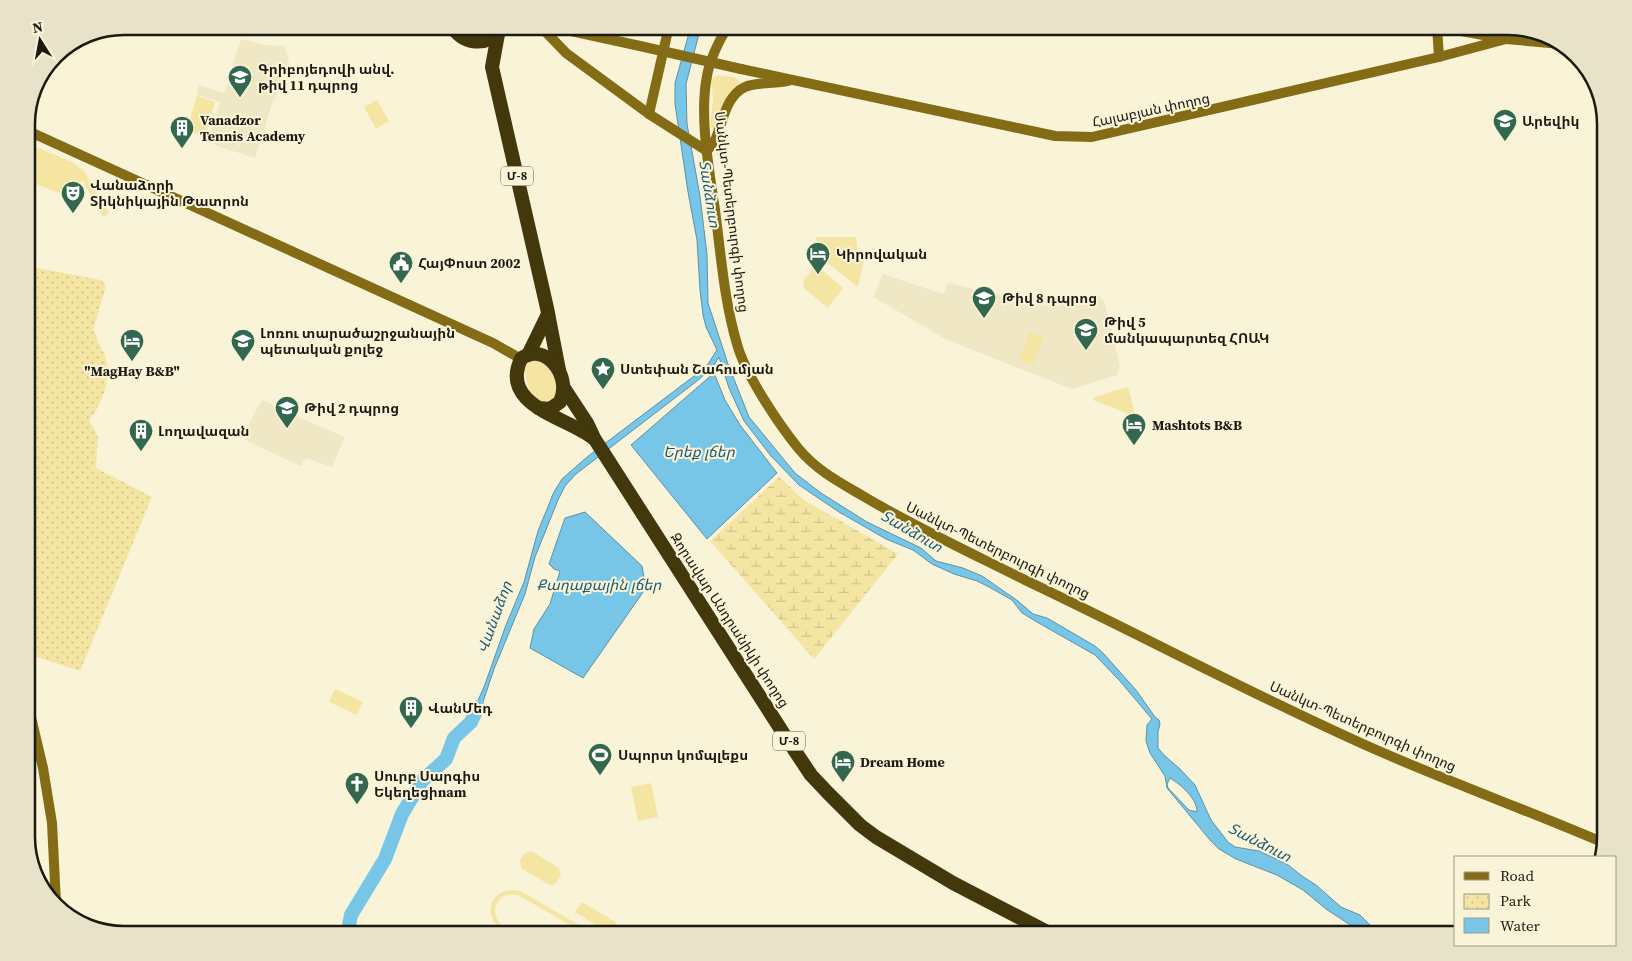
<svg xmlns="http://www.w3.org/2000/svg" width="1632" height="961" viewBox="0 0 1632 961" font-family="'Source Serif 4','Noto Sans Armenian',serif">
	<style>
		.built { fill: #f0e8c5 }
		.grass { fill: #f5e5a3 }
		.wetland { fill: url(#wetland-marsh) }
		.park { fill: url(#park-dots) }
		.water { fill: #77c6e8; stroke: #5c92a7; fill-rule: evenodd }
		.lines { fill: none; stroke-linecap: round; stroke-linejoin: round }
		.river { stroke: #77c6e8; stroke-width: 14 }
		.secondary { stroke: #836c15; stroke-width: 10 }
		.highway { stroke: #43370c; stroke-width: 14 }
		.secondary-bridge { stroke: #836c15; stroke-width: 10 }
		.labels { text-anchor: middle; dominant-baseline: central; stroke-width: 4; stroke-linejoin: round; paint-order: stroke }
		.shield { fill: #f9f3d8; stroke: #5e5a4c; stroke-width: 1 }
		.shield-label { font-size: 12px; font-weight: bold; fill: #1c1910 }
		.poi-label { font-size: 14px; font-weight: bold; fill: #1c1910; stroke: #f9f3d8; text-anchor: start }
		.street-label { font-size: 14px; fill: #1c1910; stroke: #f9f3d8 }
		.water-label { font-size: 15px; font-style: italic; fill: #1d5b73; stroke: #f9f3d8 }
		.rim { fill: none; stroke: #1c1910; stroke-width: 2.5 }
	</style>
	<defs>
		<pattern id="wetland-marsh" width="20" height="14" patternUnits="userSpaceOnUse" patternTransform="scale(1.25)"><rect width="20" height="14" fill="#f5e5a3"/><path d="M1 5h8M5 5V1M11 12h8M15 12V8" fill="none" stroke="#d1c48b"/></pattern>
		<pattern id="park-dots" width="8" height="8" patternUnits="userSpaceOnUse" patternTransform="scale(1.25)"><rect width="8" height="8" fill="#f5e5a3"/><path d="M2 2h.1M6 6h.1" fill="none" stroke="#d1c48b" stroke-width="1.8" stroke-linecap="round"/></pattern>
	</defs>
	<rect width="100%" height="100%" fill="#f9f3d8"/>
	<!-- built -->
	<g class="built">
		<path d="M 241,39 L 265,45 L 284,46 L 289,59 L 280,89 L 273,101 L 255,158 L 217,146 L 209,139 L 220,102 L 196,95 L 199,85 L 224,93 Z"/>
		<path d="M 883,274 L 943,294 L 948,283 L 1052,307 L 1099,296 L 1104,301 L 1120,366 L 1117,375 L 1072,389 L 947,340 L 873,297 Z"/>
		<path d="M 262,400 L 273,404 L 273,406 L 345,437 L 332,467 L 306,458 L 300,466 L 245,440 L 250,421 Z"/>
	</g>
	<!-- grass -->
	<g class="grass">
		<path d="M 462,26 L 494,26 C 484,36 472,36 462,26 Z"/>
		<path d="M 718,75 L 735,77 L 742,84 L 714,131 L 710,126 L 713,100 L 711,79 Z"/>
		<path d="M 197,96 L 215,102 L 205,136 L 186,131 Z"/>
		<path d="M 377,100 L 389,121 L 376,129 L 364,107 Z"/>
		<path d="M 26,143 L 72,162 L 84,171 L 109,213 L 103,217 L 83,181 L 61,194 L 26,180 Z"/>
		<path d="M 816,237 L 856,237 L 858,253 L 865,256 L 858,287 L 819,256 Z"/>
		<path d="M 816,265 L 843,288 L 828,308 L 804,288 L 803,281 Z"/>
		<path d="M 1029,332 L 1044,338 L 1033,365 L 1019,359 Z"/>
		<path d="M 537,359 C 556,372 555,374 558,397 L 544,404 L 531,395 L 524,370 L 528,361 Z"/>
		<path d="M 1127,387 L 1129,390 L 1134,411 L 1131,415 L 1093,400 L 1095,397 Z"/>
		<path d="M 335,689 L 363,702 L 357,715 L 329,702 Z"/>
		<path d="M 651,783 L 658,817 L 638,821 L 631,787 Z"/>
		<path d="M 528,852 L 533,852 L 559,868 L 561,875 L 556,883 L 552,885 L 548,884 L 521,868 L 520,860 L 524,854 Z"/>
		<path d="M 511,890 L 520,891 L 597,935 L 587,935 L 518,895 C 502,891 488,907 499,922 C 503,928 512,931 519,935 C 488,935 478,894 511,890 Z"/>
		<path d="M 582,902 L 617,923 L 610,934 L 575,912 Z"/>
	</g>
	<!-- wetland -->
	<path class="wetland" d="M 779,477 L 804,500 L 898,554 L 814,659 L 710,541 Z"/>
	<!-- park -->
	<path class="park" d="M 26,266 L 101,280 L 106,286 L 93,330 C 97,339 101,347 105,356 C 112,377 103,404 89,420 L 98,436 L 96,468 L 152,497 L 80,671 L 28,654 L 26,647 Z"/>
	<!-- water -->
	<g class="water">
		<path d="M 691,26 L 701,26 L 686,84 L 687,124 L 700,196 L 707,255 L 708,303 L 728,364 L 749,417 L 754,423 L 795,473 L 821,493 L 867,522 L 921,548 L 936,561 L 963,568 L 982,576 L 1018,601 L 1033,614 L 1047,618 L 1095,646 L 1103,653 L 1136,690 L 1155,717 L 1159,720 L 1160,724 L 1158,732 L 1158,748 L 1165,756 L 1180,769 L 1195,785 L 1211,820 L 1228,842 L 1235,847 L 1259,851 L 1287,864 L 1302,876 L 1316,885 L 1341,907 L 1360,915 L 1373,928 L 1384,935 L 1363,935 L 1355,928 L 1326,909 L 1303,890 L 1277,875 L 1236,859 L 1219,849 L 1210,840 L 1167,788 L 1165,776 L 1150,753 L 1146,741 L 1147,725 L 1152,719 L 1119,680 L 1095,655 L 1037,622 L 1022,613 L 1012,600 L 989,587 L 977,581 L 954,574 L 932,564 L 913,550 L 886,539 L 839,512 L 799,485 L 771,456 L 744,421 L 729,388 L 719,357 L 713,367 L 697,381 L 576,474 L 565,486 L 558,500 L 535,557 L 525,594 L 494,669 L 482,705 L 475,721 L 469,724 L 470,718 L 484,687 L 506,625 L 524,582 L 538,531 L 554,492 L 562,479 L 587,457 L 706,367 L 717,350 L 706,327 L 703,315 L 700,290 L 697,240 L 688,192 L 675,104 L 675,83 ZM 1170,778 C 1181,785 1197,798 1197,812 L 1189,810 L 1168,788 L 1167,784 Z"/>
		<path d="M 714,373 L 725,400 L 740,425 L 777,473 L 707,539 L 631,445 Z"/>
		<path d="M 585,512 L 642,566 L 646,588 L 583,678 L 530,648 L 534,629 L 550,604 L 560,571 L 554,569 L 549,564 L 565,518 Z"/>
	</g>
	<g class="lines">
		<!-- river -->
		<path class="river" d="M 347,935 L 351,915 L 385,859 L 402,814 L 422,781 L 446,759 L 454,738 L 471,722 L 478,707"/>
		<!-- secondary -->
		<g class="secondary">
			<path d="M 540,26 L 566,53 L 649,114 L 707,151"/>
			<path d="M 548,26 L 640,46"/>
			<path d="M 728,26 C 719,41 710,58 707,76 C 699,116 709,169 715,210 C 721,255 724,300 737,344 C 745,374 778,423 798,448 C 816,470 839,482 863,496 C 915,527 971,553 1025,580 C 1141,635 1255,696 1372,748 C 1449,782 1527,810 1604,843"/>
			<path d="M 1433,26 L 1506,39 L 1561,44"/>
			<path d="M 1437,27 L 1439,57"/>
			<path d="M 503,28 L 512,26"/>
			<path d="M 741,69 L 1055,136 L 1092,137 L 1439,57 L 1506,39"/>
			<path d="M 649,114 L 669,26"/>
			<path d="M 26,130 L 493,343 L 521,359"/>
			<path d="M 707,151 C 710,147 714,142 716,138 C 723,121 726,96 745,87 C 755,82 775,84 788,81"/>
			<path d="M 26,696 L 43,768 L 52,823 L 56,903"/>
		</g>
		<!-- highway -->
		<g class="highway">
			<path d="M 452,26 C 462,45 488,47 501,30"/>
			<path d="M 498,34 L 492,67 L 547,308 L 559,370"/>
			<path d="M 528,355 L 548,314"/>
			<path d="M 564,388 L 587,423 L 594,438 L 787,739 L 811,775 L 828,793 L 860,825 L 876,837 L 953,883 L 1053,935"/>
			<path d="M 538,408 L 550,409 L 560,402 C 573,374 543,341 521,359 C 499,406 567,417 593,438"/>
		</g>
		<!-- secondary-bridge -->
		<path class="secondary-bridge" d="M 640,46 L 741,69"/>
	</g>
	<!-- icons -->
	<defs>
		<symbol id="school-pin" viewBox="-11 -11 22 30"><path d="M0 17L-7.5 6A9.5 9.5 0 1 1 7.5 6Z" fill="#33684e" stroke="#f9f3d8"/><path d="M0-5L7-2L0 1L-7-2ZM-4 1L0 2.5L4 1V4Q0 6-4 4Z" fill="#fff"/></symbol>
		<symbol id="building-pin" viewBox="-11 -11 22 30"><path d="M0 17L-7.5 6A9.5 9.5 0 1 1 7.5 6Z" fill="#33684e" stroke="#f9f3d8"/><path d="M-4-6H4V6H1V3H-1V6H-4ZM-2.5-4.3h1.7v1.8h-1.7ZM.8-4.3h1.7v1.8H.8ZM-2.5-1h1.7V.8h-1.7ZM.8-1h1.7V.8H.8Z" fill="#fff"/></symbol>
		<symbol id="theatre-pin" viewBox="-11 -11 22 30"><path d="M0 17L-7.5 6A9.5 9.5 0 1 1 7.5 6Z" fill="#33684e" stroke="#f9f3d8"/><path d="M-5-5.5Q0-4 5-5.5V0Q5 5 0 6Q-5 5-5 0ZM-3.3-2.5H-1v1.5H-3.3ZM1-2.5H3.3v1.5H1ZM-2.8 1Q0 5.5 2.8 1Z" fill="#fff"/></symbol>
		<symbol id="hotel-pin" viewBox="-11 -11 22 30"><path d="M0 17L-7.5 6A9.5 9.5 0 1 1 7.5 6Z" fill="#33684e" stroke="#f9f3d8"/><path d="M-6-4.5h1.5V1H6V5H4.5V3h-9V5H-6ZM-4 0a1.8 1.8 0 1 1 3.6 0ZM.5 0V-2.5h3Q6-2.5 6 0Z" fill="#fff"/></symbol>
		<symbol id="civic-pin" viewBox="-11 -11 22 30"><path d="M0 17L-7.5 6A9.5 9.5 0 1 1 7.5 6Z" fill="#33684e" stroke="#f9f3d8"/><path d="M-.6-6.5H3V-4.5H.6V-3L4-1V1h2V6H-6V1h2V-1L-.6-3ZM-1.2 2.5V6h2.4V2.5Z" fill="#fff"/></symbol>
		<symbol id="university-pin" viewBox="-11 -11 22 30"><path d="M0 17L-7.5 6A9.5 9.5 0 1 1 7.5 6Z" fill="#33684e" stroke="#f9f3d8"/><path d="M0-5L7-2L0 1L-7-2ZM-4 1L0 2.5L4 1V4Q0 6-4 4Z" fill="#fff"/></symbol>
		<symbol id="sight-pin" viewBox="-11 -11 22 30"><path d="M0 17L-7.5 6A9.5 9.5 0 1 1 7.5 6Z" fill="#33684e" stroke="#f9f3d8"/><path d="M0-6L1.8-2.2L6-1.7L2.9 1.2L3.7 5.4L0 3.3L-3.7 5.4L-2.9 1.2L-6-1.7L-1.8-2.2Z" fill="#fff"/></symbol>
		<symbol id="stadium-pin" viewBox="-11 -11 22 30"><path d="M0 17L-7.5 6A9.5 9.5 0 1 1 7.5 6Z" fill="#33684e" stroke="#f9f3d8"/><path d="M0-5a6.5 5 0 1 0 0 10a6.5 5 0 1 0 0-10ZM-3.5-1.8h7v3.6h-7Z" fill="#fff"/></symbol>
		<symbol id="church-pin" viewBox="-11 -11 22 30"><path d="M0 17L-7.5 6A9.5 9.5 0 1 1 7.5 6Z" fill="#33684e" stroke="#f9f3d8"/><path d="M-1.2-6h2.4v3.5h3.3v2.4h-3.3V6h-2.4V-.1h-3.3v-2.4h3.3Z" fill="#fff"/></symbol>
	</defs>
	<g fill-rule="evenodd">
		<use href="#school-pin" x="226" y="63" width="28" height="38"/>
		<use href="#school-pin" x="1491" y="107" width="28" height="38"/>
		<use href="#building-pin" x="168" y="114" width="28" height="38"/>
		<use href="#theatre-pin" x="59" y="179" width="28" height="38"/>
		<use href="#hotel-pin" x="804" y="240" width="28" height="38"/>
		<use href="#civic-pin" x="387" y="249" width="28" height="38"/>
		<use href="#school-pin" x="970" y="284" width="28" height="38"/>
		<use href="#school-pin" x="1072" y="316" width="28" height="38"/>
		<use href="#hotel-pin" x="118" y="327" width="28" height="38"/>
		<use href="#university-pin" x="229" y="327" width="28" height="38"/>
		<use href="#sight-pin" x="589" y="355" width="28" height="38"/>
		<use href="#school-pin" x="273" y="394" width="28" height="38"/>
		<use href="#hotel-pin" x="1120" y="411" width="28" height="38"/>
		<use href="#building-pin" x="127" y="417" width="28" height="38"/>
		<use href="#building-pin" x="397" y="694" width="28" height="38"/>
		<use href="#stadium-pin" x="586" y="741" width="28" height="38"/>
		<use href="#hotel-pin" x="829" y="748" width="28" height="38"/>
		<use href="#church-pin" x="343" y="770" width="28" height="38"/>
	</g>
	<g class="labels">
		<!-- shield labels -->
		<g class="shield">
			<rect x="501" y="166.5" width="32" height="19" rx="4"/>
			<rect x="773" y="731.5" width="32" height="19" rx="4"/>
		</g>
		<g class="shield-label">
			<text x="517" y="176">Մ-8</text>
			<text x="789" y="741">Մ-8</text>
		</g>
		<!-- poi labels -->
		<g class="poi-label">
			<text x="258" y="69">Գրիբոյեդովի անվ.<tspan x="258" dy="16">թիվ 11 դպրոց</tspan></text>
			<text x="200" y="120">Vanadzor<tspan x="200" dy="16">Tennis Academy</tspan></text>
			<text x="1522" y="121">Արեվիկ</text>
			<text x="90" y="185">Վանաձորի<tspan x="90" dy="16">Տիկնիկային Թատրոն</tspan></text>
			<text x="836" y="254">Կիրովական</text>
			<text x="418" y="263">ՀայՓոստ 2002</text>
			<text x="1002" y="298">Թիվ 8 դպրոց</text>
			<text x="1104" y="322">Թիվ 5<tspan x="1104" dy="16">մանկապարտեզ ՀՈԱԿ</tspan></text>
			<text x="260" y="333">Լոռու տարածաշրջանային<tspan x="260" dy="16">պետական քոլեջ</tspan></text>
			<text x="620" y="369">Ստեփան Շահումյան</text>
			<text x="132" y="371" text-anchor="middle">"MagHay B&amp;B"</text>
			<text x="304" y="408">Թիվ 2 դպրոց</text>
			<text x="1152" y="425">Mashtots B&amp;B</text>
			<text x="158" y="431">Լողավազան</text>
			<text x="428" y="708">ՎանՄեդ</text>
			<text x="618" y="755">Սպորտ կոմպլեքս</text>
			<text x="860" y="762">Dream Home</text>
			<text x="374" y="776">Սուրբ Սարգիս<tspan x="374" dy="16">Եկեղեցիnam</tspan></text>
		</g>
		<!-- street labels -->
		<g class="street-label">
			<text transform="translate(1151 110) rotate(-12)">Հալաբյան փողոց</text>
			<text transform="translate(732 212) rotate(83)">Սանկտ-Պետերբուրգի փողոց</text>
			<text transform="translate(998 550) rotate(26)">Սանկտ-Պետերբուրգի փողոց</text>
			<text transform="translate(730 620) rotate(57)">Զորավար Անդրանիկի փողոց</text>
			<text transform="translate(1363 726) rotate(24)">Սանկտ-Պետերբուրգի փողոց</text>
		</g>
		<!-- water labels -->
		<g class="water-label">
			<text transform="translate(710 194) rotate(81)">Տանձուտ</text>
			<text x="699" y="451">Երեք լճեր</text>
			<text transform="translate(912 531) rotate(30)">Տանձուտ</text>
			<text x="599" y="584">Քաղաքային լճեր</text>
			<text transform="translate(494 617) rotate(-70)">Վանաձոր</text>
			<text transform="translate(1260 842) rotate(27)">Տանձուտ</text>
		</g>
	</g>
	<!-- crop -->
	<path d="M0 0H1632V961H0ZM124 35H1508A89 89 0 0 1 1597 124V837A89 89 0 0 1 1508 926H124A89 89 0 0 1 35 837V124A89 89 0 0 1 124 35Z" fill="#e7e2c8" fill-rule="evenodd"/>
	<path class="rim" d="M124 35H1508A89 89 0 0 1 1597 124V837A89 89 0 0 1 1508 926H124A89 89 0 0 1 35 837V124A89 89 0 0 1 124 35Z"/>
	<!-- legend -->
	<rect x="1454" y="856" width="162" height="90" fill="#f9f3d8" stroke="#a19c88"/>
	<rect x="1464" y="872" width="25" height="8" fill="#836c15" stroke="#a19c88"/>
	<text x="1500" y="881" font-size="15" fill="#1c1910">Road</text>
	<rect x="1464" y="894" width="25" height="15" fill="url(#park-dots)" stroke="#a19c88"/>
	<text x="1500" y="906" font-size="15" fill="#1c1910">Park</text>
	<rect x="1464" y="918" width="25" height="15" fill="#77c6e8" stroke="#a19c88"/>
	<text x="1500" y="931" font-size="15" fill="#1c1910">Water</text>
	<!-- north arrow -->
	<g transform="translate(40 40) rotate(349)" stroke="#f9f3d8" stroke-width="4" paint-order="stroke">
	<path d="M0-4L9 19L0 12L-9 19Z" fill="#1c1910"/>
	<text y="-8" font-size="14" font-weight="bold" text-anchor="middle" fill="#1c1910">N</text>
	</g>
</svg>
